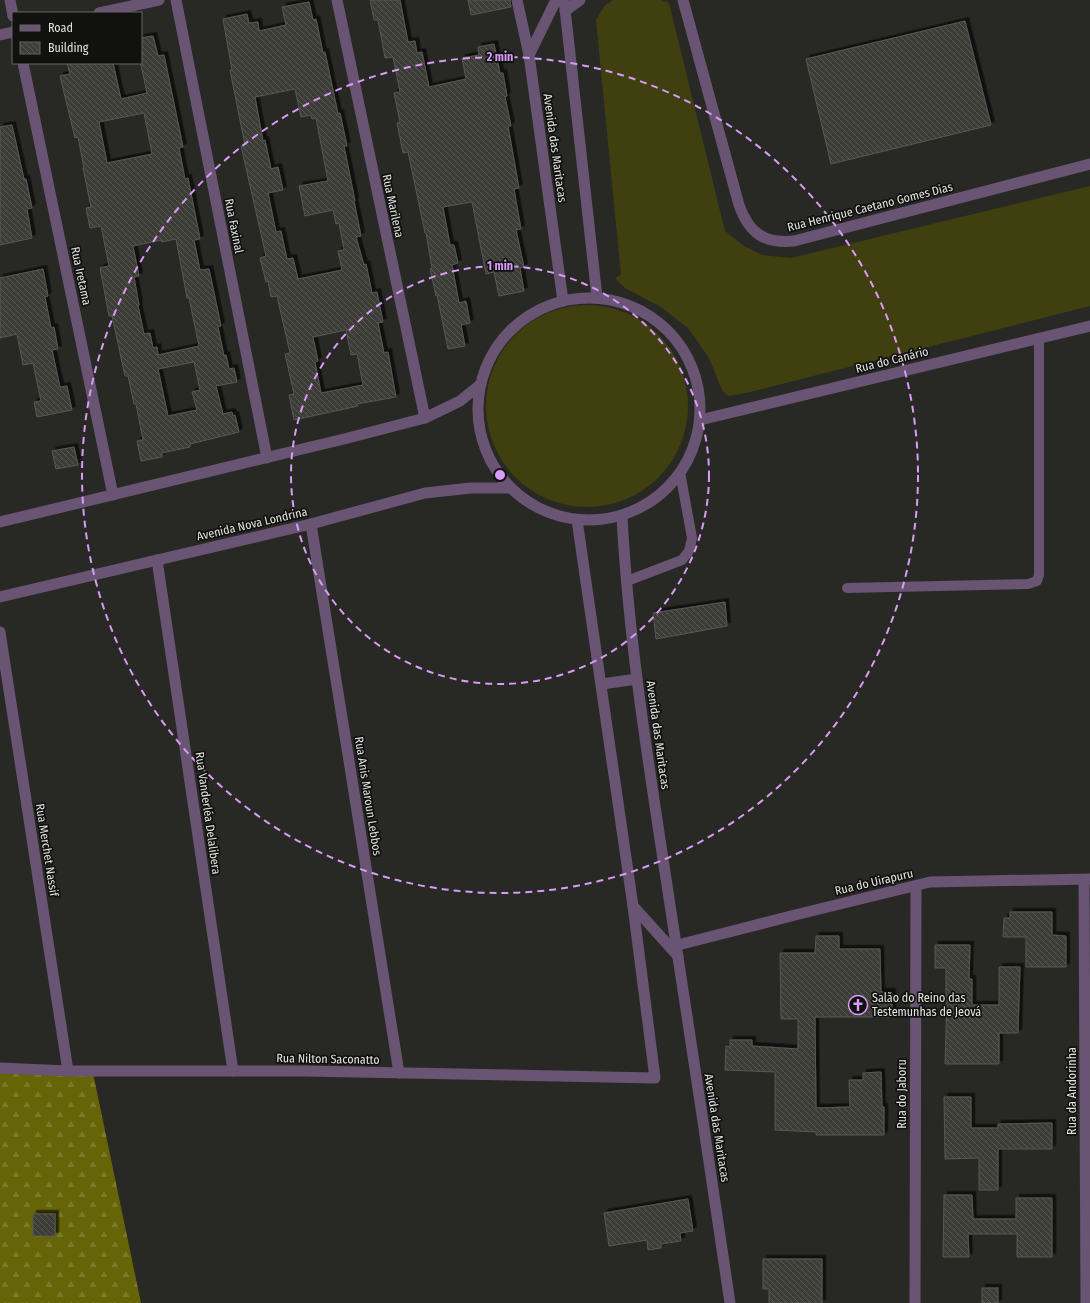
<svg xmlns="http://www.w3.org/2000/svg" width="1090" height="1303" viewBox="0 0 1090 1303" font-family="'Fira Sans Condensed',sans-serif">
	<style>
		.grass { fill: #403f10 }
		.forest { fill: url(#forest-firs) }
		.building { fill: url(#building-back-hatch); stroke: #575753; fill-rule: evenodd; filter: url(#shadow) }
		.lines { fill: none; stroke-linecap: round; stroke-linejoin: round }
		.service { stroke: #6a5474; stroke-width: 10 }
		.minor { stroke: #6a5474; stroke-width: 11 }
		.tertiary { stroke: #6a5474; stroke-width: 11 }
		.ring { fill: none; stroke: #da9af7; stroke-width: 2; stroke-dasharray: 7 5 }
		.labels { text-anchor: middle; dominant-baseline: central; stroke-width: 3.5; stroke-linejoin: round; paint-order: stroke }
		.street-label { font-size: 12px; fill: #e2e3e0; stroke: #111110 }
		.poi-label { font-size: 12px; fill: #e2e3e0; stroke: #111110; text-anchor: start }
		.centre { fill: #da9af7; stroke: #111110; stroke-width: 2 }
		.ring-label { font-size: 12px; text-anchor: middle; font-weight: bold; fill: #da9af7; stroke: #111110; stroke-width: 3.5; stroke-linejoin: round; paint-order: stroke }
	</style>
	<defs>
		<pattern id="forest-firs" width="22" height="20" patternUnits="userSpaceOnUse"><rect width="22" height="20" fill="#656406"/><path d="M5 1l3.5 6h-7zM16 11l3.5 6h-7z" fill="#7b7a2a"/></pattern>
		<pattern id="building-back-hatch" width="6" height="6" patternUnits="userSpaceOnUse"><rect width="6" height="6" fill="#3d3d39"/><path d="M-1 5l2 2M0 0l6 6M5-1l2 2" fill="none" stroke="#595955"/></pattern>
		<filter id="shadow"><feDropShadow dx="3.5" dy="-3.5" stdDeviation="0" flood-color="#0009"/></filter>
	</defs>
	<rect width="100%" height="100%" fill="#282925"/>
	<!-- grass -->
	<g class="grass">
		<path d="M 613,0 L 661,0 L 669,3 L 725,231 L 744,246 L 762,255 L 791,258 L 1090,186 L 1090,306 L 746,393 L 728,396 L 722,390 L 709,358 L 688,328 L 661,307 L 625,288 L 615,278 L 621,275 L 596,20 L 605,5 Z"/>
		<circle cx="587" cy="406" r="101"/>
	</g>
	<!-- forest -->
	<path class="forest" d="M 0,1071 L 93,1073 L 141,1303 L 0,1303 Z"/>
	<!-- building -->
	<g class="building">
		<path d="M 370,0 L 400,0 L 408,42 L 415,41 L 417,53 L 422,52 L 429,87 L 466,79 L 462,58 L 479,55 L 478,47 L 494,44 L 500,73 L 503,73 L 507,96 L 505,97 L 511,126 L 508,126 L 519,188 L 514,189 L 521,229 L 516,230 L 524,267 L 520,268 L 524,291 L 499,296 L 494,272 L 486,274 L 472,202 L 443,207 L 450,245 L 454,245 L 458,263 L 452,265 L 459,303 L 466,301 L 470,323 L 461,325 L 465,346 L 448,349 L 437,295 L 436,296 L 430,269 L 432,268 L 426,233 L 425,233 L 408,152 L 403,153 L 397,123 L 400,122 L 394,93 L 400,92 L 393,57 L 385,58 L 378,20 L 374,20 Z"/>
		<path d="M 468,0 L 510,0 L 511,7 L 471,15 Z"/>
		<path d="M 309,2 L 313,20 L 316,19 L 323,53 L 325,52 L 338,114 L 340,113 L 347,146 L 344,146 L 355,201 L 354,201 L 361,236 L 356,237 L 364,265 L 366,264 L 372,293 L 377,292 L 383,322 L 378,323 L 384,353 L 388,352 L 396,397 L 357,404 L 358,406 L 294,420 L 289,395 L 294,394 L 285,354 L 290,353 L 277,296 L 271,297 L 268,281 L 266,282 L 260,258 L 266,256 L 241,146 L 245,145 L 230,70 L 232,70 L 223,19 L 247,14 L 249,23 L 258,22 L 259,31 L 286,25 L 282,7 ZM 295,89 L 301,117 L 311,115 L 312,119 L 316,118 L 328,181 L 299,186 L 305,216 L 333,210 L 336,224 L 339,223 L 344,250 L 338,251 L 342,270 L 298,279 L 293,258 L 287,259 L 281,231 L 276,232 L 268,193 L 283,190 L 278,167 L 271,169 L 265,140 L 263,141 L 255,97 ZM 346,330 L 351,355 L 357,354 L 363,385 L 321,393 L 315,362 L 318,361 L 313,337 Z"/>
		<path d="M 965,21 L 991,125 L 831,164 L 806,59 Z"/>
		<path d="M 153,36 L 158,56 L 164,55 L 177,118 L 183,147 L 179,148 L 185,179 L 188,178 L 200,239 L 194,240 L 200,270 L 209,269 L 221,326 L 218,327 L 224,356 L 226,355 L 229,369 L 234,368 L 237,382 L 216,386 L 223,414 L 232,412 L 233,416 L 235,415 L 239,432 L 190,444 L 190,447 L 162,453 L 162,457 L 141,461 L 137,441 L 143,440 L 136,404 L 134,404 L 128,376 L 125,376 L 112,316 L 109,316 L 100,268 L 109,266 L 101,226 L 90,228 L 86,208 L 91,207 L 83,168 L 84,168 L 78,137 L 75,138 L 60,76 L 70,74 L 67,63 L 113,63 L 121,99 L 147,93 L 141,65 L 141,38 ZM 144,113 L 152,154 L 107,163 L 99,122 ZM 176,239 L 187,298 L 189,298 L 199,346 L 158,355 L 157,347 L 153,348 L 150,333 L 144,334 L 138,306 L 139,305 L 134,277 L 139,276 L 133,246 L 161,240 L 162,242 ZM 194,362 L 200,390 L 192,392 L 197,410 L 168,416 L 158,369 Z"/>
		<path d="M 12,125 L 24,179 L 26,179 L 32,208 L 27,209 L 32,238 L 0,245 L 0,127 Z"/>
		<path d="M 43,269 L 48,296 L 45,297 L 51,328 L 54,327 L 58,349 L 52,350 L 60,387 L 67,386 L 72,410 L 37,417 L 34,402 L 41,401 L 33,363 L 23,365 L 17,334 L 0,338 L 0,278 Z"/>
		<path d="M 74,447 L 78,465 L 56,469 L 52,451 Z"/>
		<path d="M 725,602 L 727,626 L 656,639 L 653,613 Z"/>
		<path d="M 1010,912 L 1052,912 L 1052,935 L 1066,936 L 1066,967 L 1026,967 L 1026,937 L 1003,937 L 1004,918 L 1010,918 Z"/>
		<path d="M 816,936 L 839,936 L 839,949 L 880,949 L 881,992 L 892,992 L 892,1017 L 815,1017 L 816,1108 L 850,1107 L 849,1080 L 863,1080 L 863,1073 L 881,1072 L 882,1107 L 884,1107 L 884,1135 L 816,1135 L 816,1132 L 775,1130 L 775,1072 L 725,1070 L 726,1046 L 730,1047 L 730,1040 L 752,1040 L 752,1046 L 798,1049 L 798,1019 L 781,1019 L 780,953 L 815,953 Z"/>
		<path d="M 935,945 L 970,945 L 969,979 L 972,979 L 972,1005 L 999,1005 L 999,967 L 1020,967 L 1018,1033 L 999,1033 L 999,1064 L 945,1064 L 947,998 L 946,998 L 946,968 L 935,968 Z"/>
		<path d="M 944,1097 L 971,1097 L 971,1128 L 998,1128 L 998,1124 L 1052,1123 L 1052,1149 L 998,1149 L 998,1190 L 979,1190 L 979,1158 L 945,1159 Z"/>
		<path d="M 944,1195 L 972,1195 L 973,1219 L 1016,1219 L 1016,1198 L 1052,1198 L 1052,1257 L 1017,1257 L 1017,1234 L 968,1234 L 969,1257 L 943,1257 Z"/>
		<path d="M 688,1199 L 693,1231 L 680,1233 L 681,1241 L 661,1244 L 661,1248 L 648,1250 L 647,1240 L 609,1246 L 604,1213 Z"/>
		<rect x="33" y="1214" width="22" height="22"/>
		<path d="M 763,1259 L 822,1259 L 822,1303 L 769,1303 L 769,1289 L 763,1289 Z"/>
		<rect x="982" y="1288" width="16" height="15"/>
	</g>
	<g class="lines">
		<!-- service -->
		<g class="service">
			<path d="M 627,581 L 682,560 L 689,551 L 692,538 L 680,472"/>
			<path d="M 847,588 L 1028,584 L 1037,581 L 1039,575 L 1039,338"/>
		</g>
		<!-- minor -->
		<g class="minor">
			<path d="M 10,0 L 13,16"/>
			<path d="M 176,0 L 267,458"/>
			<path d="M 337,0 L 425,418"/>
			<path d="M 683,0 L 739,205 C 749,233 764,244 794,241 L 1090,164"/>
			<path d="M 565,11 L 580,0"/>
			<path d="M 99,13 L 159,0"/>
			<path d="M 0,35 L 13,32"/>
			<path d="M 23,63 L 113,495"/>
			<path d="M 700,420 L 1090,326"/>
			<path d="M 0,522 L 348,438 L 425,418 L 460,401 L 481,384"/>
			<path d="M 311,524 L 399,1073"/>
			<path d="M 157,560 L 233,1071"/>
			<path d="M 0,597 L 311,524 L 425,493 L 471,488 L 511,488"/>
			<path d="M 0,632 L 68,1071"/>
			<path d="M 1084,880 L 1086,1303"/>
			<path d="M 670,947 L 799,914 L 930,882 L 1090,879"/>
			<path d="M 0,1068 L 68,1071 L 305,1071 L 655,1078 L 633,906"/>
			<path d="M 915,1303 L 916,886"/>
		</g>
		<!-- tertiary -->
		<g class="tertiary">
			<path d="M 517,0 L 529,55 L 563,301"/>
			<path d="M 564,0 L 597,297"/>
			<path d="M 529,55 L 556,0"/>
			<circle cx="589" cy="409" r="111"/>
			<path d="M 622,516 C 628,635 647,754 665,872 C 687,1016 709,1159 730,1303"/>
			<path d="M 577,520 L 633,906 L 678,956"/>
			<path d="M 602,684 L 637,679"/>
		</g>
	</g>
	<!-- distance rings -->
	<g class="ring">
		<circle cx="500" cy="475" r="209"/>
		<circle cx="500" cy="475" r="418"/>
	</g>
	<!-- icons -->
	<defs>
		<symbol id="church-ring" viewBox="-11 -11 22 22"><circle r="9.5" fill="#111110" stroke="#da9af7" stroke-width="1.5"/><path d="M-1.2-6h2.4v3.5h3.3v2.4h-3.3V6h-2.4V-.1h-3.3v-2.4h3.3Z" fill="#da9af7"/></symbol>
	</defs>
	<g fill-rule="evenodd">
		<use href="#church-ring" x="847" y="994" width="22" height="22"/>
	</g>
	<g class="labels">
		<!-- street labels -->
		<g class="street-label">
			<text transform="translate(555 148) rotate(82)">Avenida das Maritacas</text>
			<text transform="translate(393 206) rotate(78)">Rua Marilena</text>
			<text transform="translate(870 207) rotate(-14)">Rua Henrique Caetano Gomes Dias</text>
			<text transform="translate(234 226) rotate(79)">Rua Faxinal</text>
			<text transform="translate(81 276) rotate(78)">Rua Iretama</text>
			<text transform="translate(892 360) rotate(-14)">Rua do Canário</text>
			<text transform="translate(252 524) rotate(-13)">Avenida Nova Londrina</text>
			<text transform="translate(658 735) rotate(82)">Avenida das Maritacas</text>
			<text transform="translate(368 796) rotate(81)">Rua Anis Maroun Lebbos</text>
			<text transform="translate(208 813) rotate(82)">Rua Vanderléa Delalibera</text>
			<text transform="translate(47 850) rotate(81)">Rua Merchet Nassif</text>
			<text transform="translate(874 882) rotate(-13)">Rua do Uirapuru</text>
			<text transform="translate(328 1059) rotate(1)">Rua Nilton Saconatto</text>
			<text transform="translate(1072 1091) rotate(-90)">Rua da Andorinha</text>
			<text transform="translate(902 1094) rotate(-90)">Rua do Jaboru</text>
			<text transform="translate(717 1128) rotate(81)">Avenida das Maritacas</text>
		</g>
		<!-- poi labels -->
		<g class="poi-label">
			<text x="872" y="998">Salão do Reino das<tspan x="872" dy="14">Testemunhas de Jeová</tspan></text>
		</g>
	</g>
	<circle cx="500" cy="475" r="6" class="centre"/>
	<g class="ring-label">
		<text x="500" y="61">2 min</text>
		<text x="500" y="270">1 min</text>
	</g>
	<!-- legend -->
	<rect x="12" y="12" width="130" height="52" fill="#111110" stroke="#656563"/>
	<rect x="20" y="25" width="20" height="6" fill="#6a5474" stroke="#656563"/>
	<text x="48" y="32" font-size="12" fill="#e2e3e0">Road</text>
	<rect x="20" y="42" width="20" height="12" fill="url(#building-back-hatch)" stroke="#656563"/>
	<text x="48" y="52" font-size="12" fill="#e2e3e0">Building</text>
</svg>
